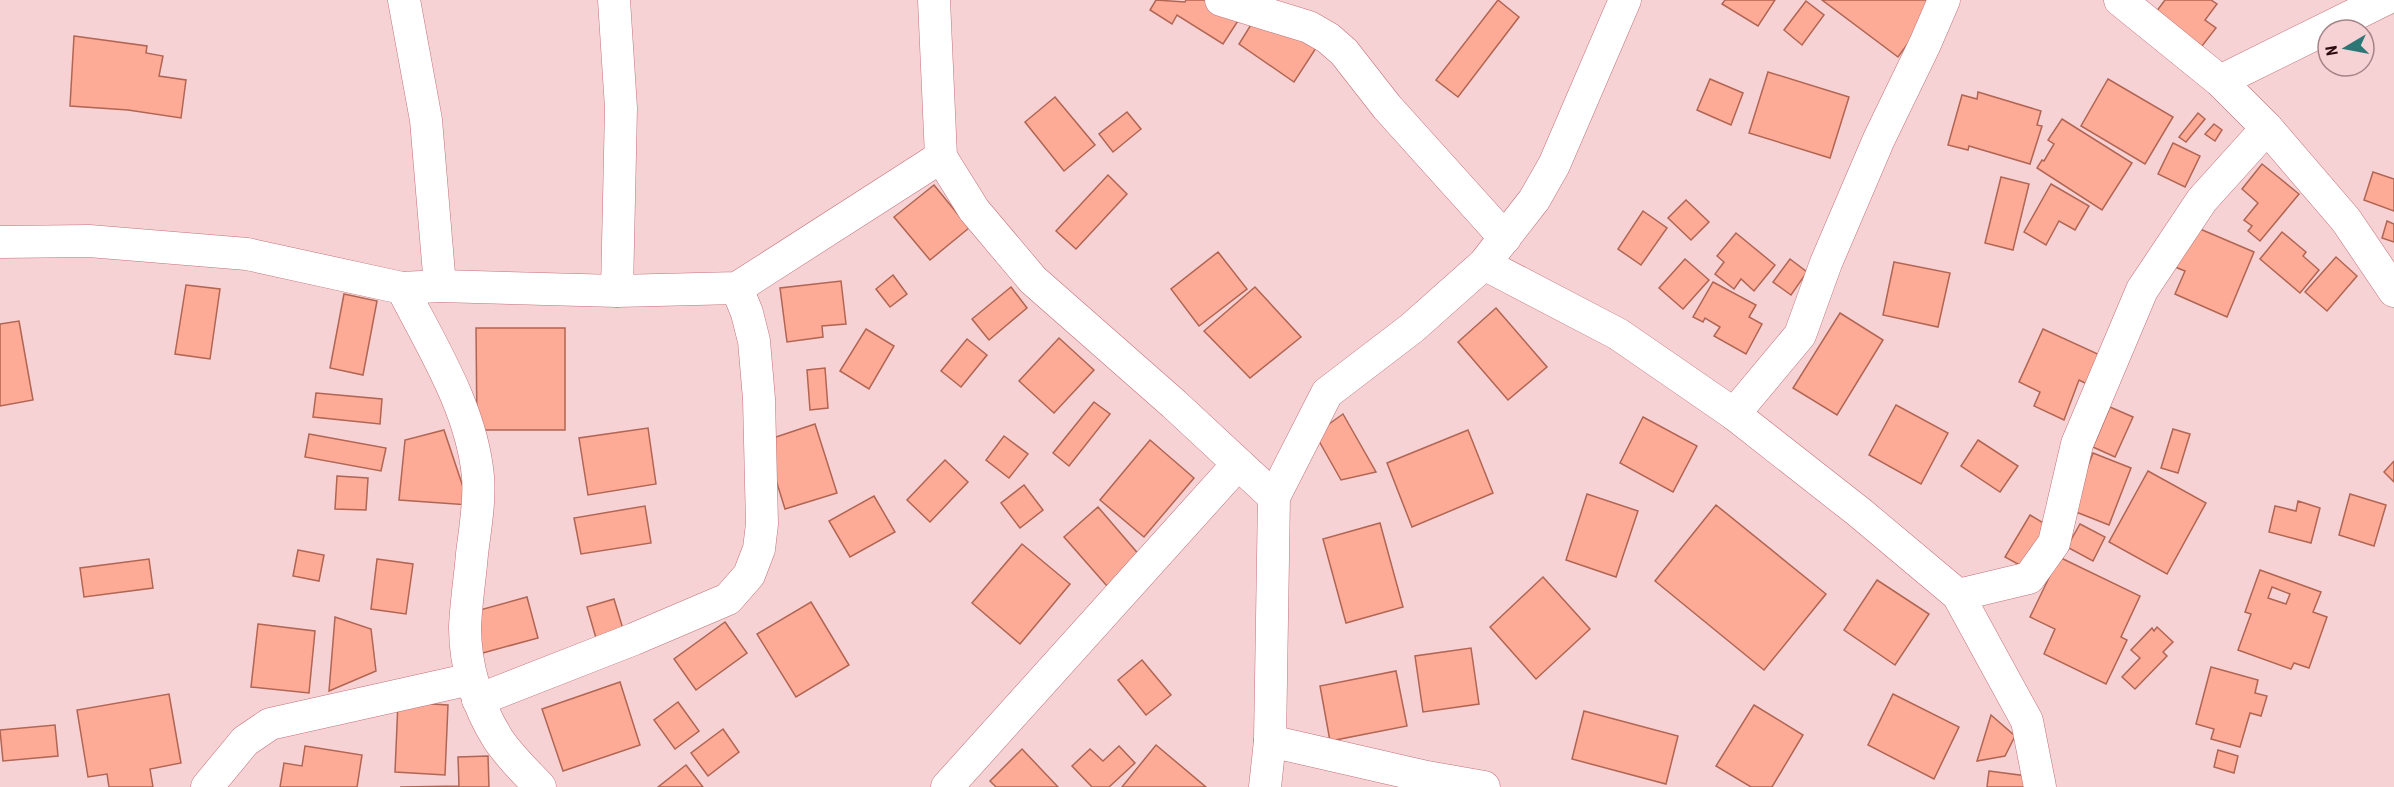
<svg xmlns="http://www.w3.org/2000/svg" width="2394" height="787" viewBox="0 0 2394 787" font-family="'Roboto Condensed',sans-serif">
	<style>
		.building { fill: #fdab97; stroke: #b16553; stroke-width: 1.5; fill-rule: evenodd }
		.lines { fill: none; stroke-linecap: round; stroke-linejoin: round }
		.minor-casing { stroke: #c27179; stroke-width: 33 }
		.minor { stroke: #fff; stroke-width: 32 }
	</style>
	<rect width="100%" height="100%" fill="#f7d2d4"/>
	<!-- building -->
	<g class="building">
		<path d="M 1156,0 L 1185,2 L 1186,0 L 1229,0 L 1245,10 L 1223,44 L 1177,15 L 1172,24 L 1150,10 Z"/>
		<path d="M 1498,0 L 1519,17 L 1458,97 L 1436,80 Z"/>
		<path d="M 1725,0 L 1775,0 L 1758,26 L 1722,4 Z"/>
		<path d="M 1822,0 L 1929,0 L 1936,5 L 1898,57 Z"/>
		<path d="M 2165,0 L 2211,0 L 2217,4 L 2205,20 L 2216,28 L 2202,46 L 2156,12 Z"/>
		<path d="M 1806,1 L 1824,15 L 1802,45 L 1784,30 Z"/>
		<path d="M 1262,7 L 1318,45 L 1294,82 L 1239,44 Z"/>
		<path d="M 74,36 L 147,46 L 146,53 L 163,56 L 159,76 L 186,80 L 181,118 L 128,110 L 70,106 Z"/>
		<path d="M 1768,72 L 1849,97 L 1830,158 L 1749,133 Z"/>
		<path d="M 1710,79 L 1743,93 L 1731,125 L 1697,110 Z"/>
		<path d="M 2108,79 L 2173,117 L 2145,164 L 2081,126 Z"/>
		<path d="M 1978,92 L 2041,111 L 2037,125 L 2042,126 L 2030,164 L 1969,146 L 1968,150 L 1948,145 L 1962,95 L 1977,99 Z"/>
		<path d="M 1055,97 L 1095,145 L 1064,171 L 1025,122 Z"/>
		<path d="M 1127,112 L 1141,129 L 1113,152 L 1099,134 Z"/>
		<path d="M 2198,113 L 2205,119 L 2186,142 L 2179,137 Z"/>
		<path d="M 2062,119 L 2132,163 L 2102,210 L 2037,168 L 2042,160 L 2044,161 L 2054,144 L 2048,140 Z"/>
		<path d="M 2214,124 L 2222,130 L 2215,141 L 2205,134 Z"/>
		<path d="M 2173,143 L 2200,156 L 2185,187 L 2158,174 Z"/>
		<path d="M 2262,164 L 2299,194 L 2260,241 L 2248,231 L 2252,226 L 2244,220 L 2258,203 L 2242,189 Z"/>
		<path d="M 2373,172 L 2394,179 L 2394,211 L 2364,200 Z"/>
		<path d="M 1108,175 L 1127,194 L 1076,249 L 1056,231 Z"/>
		<path d="M 2001,177 L 2029,184 L 2013,250 L 1985,243 Z"/>
		<path d="M 2051,184 L 2089,206 L 2075,230 L 2059,221 L 2046,245 L 2024,232 Z"/>
		<path d="M 934,185 L 969,228 L 930,260 L 894,217 Z"/>
		<path d="M 1686,200 L 1709,222 L 1691,240 L 1668,218 Z"/>
		<path d="M 1643,211 L 1667,228 L 1641,265 L 1618,249 Z"/>
		<path d="M 2387,221 L 2394,224 L 2394,242 L 2382,238 Z"/>
		<path d="M 2193,226 L 2254,252 L 2227,317 L 2175,294 L 2185,271 L 2175,267 Z"/>
		<path d="M 2282,232 L 2306,252 L 2303,256 L 2319,270 L 2300,293 L 2260,259 Z"/>
		<path d="M 1736,233 L 1775,265 L 1754,291 L 1741,279 L 1734,289 L 1715,274 L 1724,262 L 1717,256 Z"/>
		<path d="M 1218,252 L 1247,289 L 1199,326 L 1171,289 Z"/>
		<path d="M 2336,257 L 2357,276 L 2327,311 L 2305,292 Z"/>
		<path d="M 1685,259 L 1709,280 L 1683,309 L 1659,288 Z"/>
		<path d="M 1790,259 L 1807,272 L 1791,295 L 1773,282 Z"/>
		<path d="M 1894,262 L 1950,273 L 1938,327 L 1883,315 Z"/>
		<path d="M 893,275 L 907,294 L 890,307 L 876,289 Z"/>
		<path d="M 841,281 L 846,324 L 822,326 L 823,337 L 787,342 L 780,288 Z"/>
		<path d="M 1713,282 L 1756,305 L 1749,317 L 1762,324 L 1746,354 L 1714,336 L 1720,327 L 1705,318 L 1703,322 L 1693,317 Z"/>
		<path d="M 186,285 L 220,289 L 210,359 L 175,354 Z"/>
		<path d="M 1011,287 L 1027,308 L 989,340 L 972,319 Z"/>
		<path d="M 1255,287 L 1301,337 L 1250,378 L 1204,331 Z"/>
		<path d="M 344,294 L 377,301 L 363,375 L 330,368 Z"/>
		<path d="M 1496,308 L 1547,367 L 1508,400 L 1458,342 Z"/>
		<path d="M 1840,313 L 1883,340 L 1837,415 L 1793,388 Z"/>
		<path d="M 19,321 L 33,400 L 0,406 L 0,324 Z"/>
		<path d="M 476,328 L 565,328 L 565,430 L 477,430 Z"/>
		<path d="M 866,329 L 894,346 L 869,389 L 840,371 Z"/>
		<path d="M 2043,329 L 2100,355 L 2087,384 L 2079,380 L 2064,420 L 2034,406 L 2040,392 L 2019,382 Z"/>
		<path d="M 1059,338 L 1094,370 L 1054,413 L 1019,381 Z"/>
		<path d="M 967,339 L 987,355 L 961,387 L 941,371 Z"/>
		<path d="M 825,368 L 828,408 L 810,410 L 807,370 Z"/>
		<path d="M 316,393 L 382,399 L 380,424 L 313,417 Z"/>
		<path d="M 1094,402 L 1110,414 L 1069,466 L 1053,453 Z"/>
		<path d="M 1896,405 L 1948,433 L 1921,484 L 1869,455 Z"/>
		<path d="M 2110,407 L 2133,417 L 2115,457 L 2093,447 Z"/>
		<path d="M 1343,414 L 1376,472 L 1341,480 L 1315,434 Z"/>
		<path d="M 1643,417 L 1697,446 L 1673,492 L 1620,463 Z"/>
		<path d="M 815,424 L 837,493 L 785,509 L 764,441 Z"/>
		<path d="M 648,428 L 656,484 L 588,495 L 579,438 Z"/>
		<path d="M 2173,429 L 2190,434 L 2178,473 L 2161,468 Z"/>
		<path d="M 444,430 L 469,505 L 399,500 L 405,440 Z"/>
		<path d="M 1468,430 L 1493,493 L 1412,527 L 1387,463 Z"/>
		<path d="M 309,434 L 386,448 L 381,471 L 305,457 Z"/>
		<path d="M 1004,436 L 1028,454 L 1009,478 L 986,460 Z"/>
		<path d="M 1150,440 L 1194,478 L 1144,537 L 1100,500 Z"/>
		<path d="M 1978,440 L 2018,466 L 2000,492 L 1961,466 Z"/>
		<path d="M 2093,453 L 2131,468 L 2109,525 L 2071,510 Z"/>
		<path d="M 945,460 L 968,482 L 930,522 L 907,500 Z"/>
		<path d="M 2394,461 L 2394,482 L 2384,472 Z"/>
		<path d="M 2148,471 L 2206,503 L 2167,574 L 2109,542 Z"/>
		<path d="M 337,476 L 368,478 L 366,510 L 335,509 Z"/>
		<path d="M 1024,485 L 1043,510 L 1020,528 L 1001,503 Z"/>
		<path d="M 1587,494 L 1638,511 L 1616,577 L 1566,560 Z"/>
		<path d="M 2350,494 L 2386,505 L 2374,546 L 2339,535 Z"/>
		<path d="M 874,496 L 895,532 L 850,557 L 829,521 Z"/>
		<path d="M 2298,501 L 2320,508 L 2311,543 L 2269,532 L 2275,506 L 2296,511 Z"/>
		<path d="M 1716,505 L 1826,594 L 1764,670 L 1655,581 Z"/>
		<path d="M 645,506 L 651,543 L 581,554 L 574,518 Z"/>
		<path d="M 1098,507 L 1141,557 L 1107,586 L 1064,537 Z"/>
		<path d="M 2030,515 L 2050,527 L 2025,568 L 2005,557 Z"/>
		<path d="M 1380,523 L 1403,607 L 1346,623 L 1323,539 Z"/>
		<path d="M 2080,524 L 2105,537 L 2093,561 L 2067,547 Z"/>
		<path d="M 1022,544 L 1070,584 L 1020,644 L 972,603 Z"/>
		<path d="M 298,550 L 324,555 L 319,581 L 293,576 Z"/>
		<path d="M 2059,557 L 2140,596 L 2121,637 L 2127,640 L 2106,684 L 2044,654 L 2055,629 L 2030,617 Z"/>
		<path d="M 149,559 L 153,588 L 84,597 L 80,568 Z"/>
		<path d="M 377,559 L 413,564 L 406,614 L 371,609 Z"/>
		<path d="M 2260,570 L 2321,592 L 2313,612 L 2327,617 L 2309,668 L 2294,663 L 2291,669 L 2238,650 L 2251,614 L 2245,612 ZM 2272,587 L 2290,594 L 2286,604 L 2268,598 Z"/>
		<path d="M 1543,577 L 1590,629 L 1536,679 L 1490,627 Z"/>
		<path d="M 1877,580 L 1929,614 L 1895,665 L 1844,630 Z"/>
		<path d="M 527,597 L 538,638 L 479,654 L 469,613 Z"/>
		<path d="M 614,599 L 623,629 L 596,638 L 587,607 Z"/>
		<path d="M 811,602 L 849,665 L 796,697 L 757,634 Z"/>
		<path d="M 335,617 L 371,629 L 376,671 L 329,691 Z"/>
		<path d="M 725,622 L 747,653 L 696,690 L 674,659 Z"/>
		<path d="M 258,624 L 315,631 L 309,693 L 251,687 Z"/>
		<path d="M 2157,627 L 2173,642 L 2163,652 L 2167,656 L 2135,689 L 2122,677 L 2140,658 L 2131,650 L 2152,628 L 2154,631 Z"/>
		<path d="M 1471,648 L 1479,704 L 1423,712 L 1415,656 Z"/>
		<path d="M 1142,660 L 1171,695 L 1146,715 L 1118,680 Z"/>
		<path d="M 2211,667 L 2258,680 L 2255,693 L 2267,696 L 2261,716 L 2250,713 L 2240,747 L 2211,739 L 2214,729 L 2196,724 Z"/>
		<path d="M 1396,671 L 1407,726 L 1330,741 L 1320,686 Z"/>
		<path d="M 620,682 L 640,745 L 563,771 L 542,709 Z"/>
		<path d="M 169,694 L 181,763 L 150,769 L 153,787 L 109,787 L 107,774 L 88,777 L 77,710 Z"/>
		<path d="M 1893,694 L 1959,727 L 1934,779 L 1868,745 Z"/>
		<path d="M 398,702 L 448,705 L 445,775 L 395,772 Z"/>
		<path d="M 678,702 L 699,731 L 675,749 L 654,720 Z"/>
		<path d="M 1754,705 L 1803,735 L 1772,787 L 1751,787 L 1716,766 Z"/>
		<path d="M 1584,711 L 1678,736 L 1666,784 L 1572,759 Z"/>
		<path d="M 1991,715 L 2015,736 L 2005,756 L 1977,761 Z"/>
		<path d="M 55,725 L 58,756 L 3,761 L 0,730 Z"/>
		<path d="M 723,729 L 739,752 L 708,776 L 691,753 Z"/>
		<path d="M 1156,745 L 1206,787 L 1122,787 Z"/>
		<path d="M 305,746 L 362,755 L 357,787 L 280,787 L 284,763 L 302,766 Z"/>
		<path d="M 1119,746 L 1135,763 L 1109,787 L 1092,787 L 1072,766 L 1090,749 L 1103,761 Z"/>
		<path d="M 1022,749 L 1058,787 L 996,787 L 990,781 Z"/>
		<path d="M 2218,750 L 2238,756 L 2234,773 L 2214,767 Z"/>
		<path d="M 488,756 L 489,787 L 400,787 L 459,786 L 458,757 Z"/>
		<path d="M 686,765 L 703,787 L 658,787 Z"/>
		<path d="M 1989,771 L 2027,776 L 2025,787 L 1987,787 Z"/>
	</g>
	<g class="lines">
		<defs>
			<g id="minor">
				<path d="M 404,0 L 426,120 L 440,286"/>
				<path d="M 614,0 L 621,108 L 617,291"/>
				<path d="M 934,0 L 941,157 L 974,210 L 1033,280 L 1174,404 L 1274,497"/>
				<path d="M 1221,0 L 1309,27 L 1328,38 L 1344,52 L 1387,107 L 1505,238"/>
				<path d="M 2120,0 L 2220,81 L 2267,128 L 2346,220 L 2394,291"/>
				<path d="M 2220,81 L 2384,0"/>
				<path d="M 0,242 L 89,241 L 247,254 L 402,288 L 440,286 L 617,291 L 737,288 L 941,157"/>
				<path d="M 1484,264 L 1618,334 L 1734,414 L 1859,512 L 1958,595 L 2027,721 L 2040,787"/>
				<path d="M 402,288 C 432,347 472,409 478,477 C 480,502 475,529 472,554 C 470,578 466,603 465,627 C 465,666 477,706 498,739 C 509,756 526,772 540,787"/>
				<path d="M 1734,414 L 1800,335 L 1826,263 L 1879,139 L 1925,44 L 1944,0"/>
				<path d="M 1958,595 L 2029,578 L 2054,543 L 2077,444 L 2142,290 L 2202,200 L 2267,128"/>
				<path d="M 478,700 L 634,639 L 728,599 L 749,575 L 759,549 L 762,524 L 759,399 L 754,341 L 747,313 L 737,288"/>
				<path d="M 1270,741 L 1427,777 L 1484,787"/>
				<path d="M 207,787 L 245,741 L 270,724 L 471,679"/>
				<path d="M 947,787 L 1238,464"/>
				<path d="M 1265,787 L 1270,741 L 1274,497 L 1327,393 L 1412,328 L 1484,264 L 1534,200 L 1554,165 L 1625,0"/>
			</g>
		</defs>
		<!-- minor casing -->
		<use href="#minor" class="minor-casing"/>
		<!-- minor -->
		<use href="#minor" class="minor"/>
	</g>
	<!-- north arrow -->
	<g transform="translate(2346 48) rotate(260)"><circle r="28" fill="#f7d2d4" stroke="#a58386" stroke-width="1.5"/>
	<path d="M0-4.5L10 22L0 15L-10 22Z" fill="#2c7675"/>
	<text y="-9" font-size="16" font-weight="bold" text-anchor="middle" fill="#2b0c11">N</text>
	</g>
</svg>
